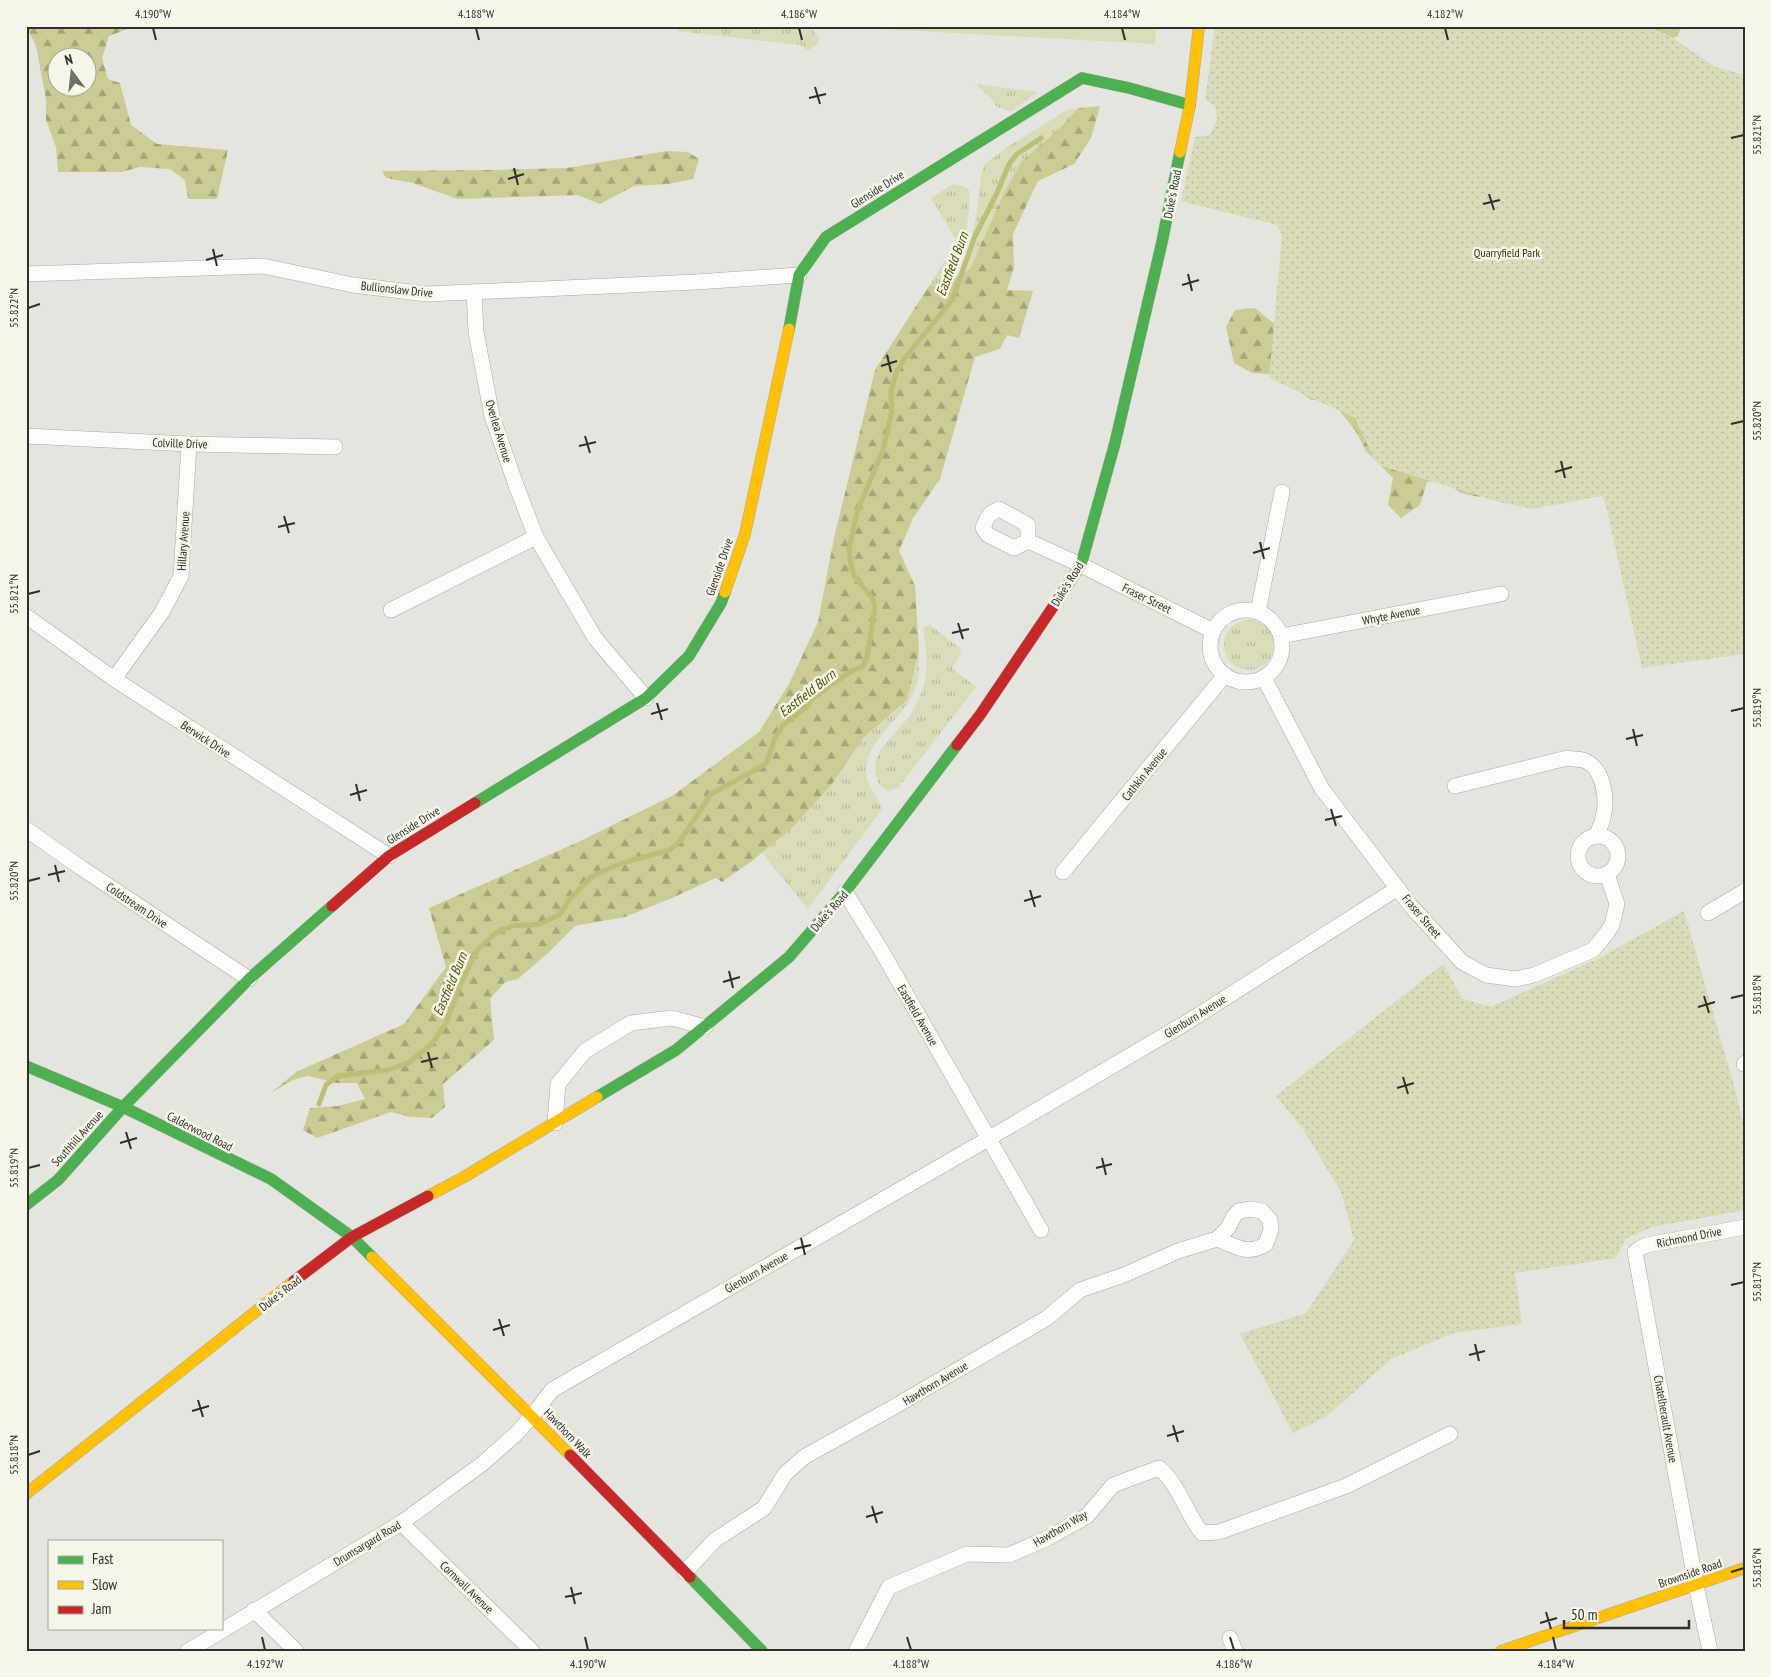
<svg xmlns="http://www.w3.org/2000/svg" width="1771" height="1677" viewBox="0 0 1771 1677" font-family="'PT Sans Narrow',sans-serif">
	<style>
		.grass { fill: url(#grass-tufts) }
		.forest { fill: url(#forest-firs); fill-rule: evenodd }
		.park { fill: url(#park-dots) }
		.pitch { fill: #dadbb8 }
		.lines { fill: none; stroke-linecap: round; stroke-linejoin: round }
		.stream { stroke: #bdbe78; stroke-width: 5 }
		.street-casing { stroke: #a8a8a4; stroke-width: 16 }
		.fast-casing { stroke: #a8a8a4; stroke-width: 12 }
		.slow-casing { stroke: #a8a8a4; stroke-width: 12 }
		.jam-casing { stroke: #a8a8a4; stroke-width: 12 }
		.street { stroke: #fbfbfa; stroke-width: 15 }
		.fast { stroke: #4caf50; stroke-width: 11 }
		.slow { stroke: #ffc107; stroke-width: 11 }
		.jam { stroke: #c62828; stroke-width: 11 }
		.ticks { fill: none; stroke: #2f2f2b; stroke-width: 2 }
		.labels { text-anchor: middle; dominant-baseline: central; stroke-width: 5; stroke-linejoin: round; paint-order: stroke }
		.street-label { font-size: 12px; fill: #2f2f2b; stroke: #f5f5ea }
		.park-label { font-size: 12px; fill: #34340a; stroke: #f5f5ea }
		.water-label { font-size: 14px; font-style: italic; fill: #515002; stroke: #f5f5ea }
		.neatline { fill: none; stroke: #2f2f2b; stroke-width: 2 }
		.ticks-label { font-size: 12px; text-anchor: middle; fill: #2f2f2b }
	</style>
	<defs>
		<pattern id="grass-tufts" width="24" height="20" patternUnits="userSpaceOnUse" patternTransform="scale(1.25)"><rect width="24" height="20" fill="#dadbb8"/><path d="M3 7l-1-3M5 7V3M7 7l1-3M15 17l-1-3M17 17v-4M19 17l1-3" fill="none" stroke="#bbbc9e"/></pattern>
		<pattern id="forest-firs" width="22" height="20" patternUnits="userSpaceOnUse" patternTransform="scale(1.25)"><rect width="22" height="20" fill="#cbcb94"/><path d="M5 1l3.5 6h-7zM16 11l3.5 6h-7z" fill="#a5a579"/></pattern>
		<pattern id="park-dots" width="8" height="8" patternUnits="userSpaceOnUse" patternTransform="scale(1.25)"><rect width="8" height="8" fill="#dadbb8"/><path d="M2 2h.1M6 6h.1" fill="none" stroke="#bbbc9e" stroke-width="1.8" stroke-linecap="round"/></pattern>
	</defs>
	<rect width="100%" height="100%" fill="#e5e5e0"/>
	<!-- grass -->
	<g class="grass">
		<path d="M 679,26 L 807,26 L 814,31 L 819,38 L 817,45 L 808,50 L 800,45 L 677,31 Z"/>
		<path d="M 975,84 L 1038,92 L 1012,111 L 1005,110 L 996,106 L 993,100 Z"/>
		<path d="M 1079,108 L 1003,195 L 970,269 L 965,272 L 978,205 L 981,174 L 984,165 L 1007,147 L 1067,110 Z"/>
		<path d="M 953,184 L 963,186 L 969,190 C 972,204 961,270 951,280 C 945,286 937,286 929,286 L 957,241 L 931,198 Z"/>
		<circle cx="1249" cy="645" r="25"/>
		<path d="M 930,625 L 960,648 L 961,654 L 952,668 L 976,687 L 898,788 L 887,791 C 873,783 872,764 880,751 C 888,739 899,729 908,718 C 914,711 918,700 922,691 C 930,671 926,648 923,627 Z"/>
		<path d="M 919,651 C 919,665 920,679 914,692 C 902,720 865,740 866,773 C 867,785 877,797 882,808 L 878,815 L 808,909 L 762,853 L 792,828 L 832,784 L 863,738 L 907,700 Z"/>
	</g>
	<!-- forest -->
	<g class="forest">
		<path d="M 26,26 L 136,26 L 109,36 L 102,58 L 108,79 L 120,83 L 131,125 L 157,144 L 228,150 L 217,199 L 188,199 L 185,180 L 170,169 L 140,167 L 122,172 L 58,172 L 56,147 L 46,120 L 46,99 L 36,46 ZM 58,58 L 88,58 L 88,88 L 58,88 Z"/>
		<path d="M 1577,26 L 1681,26 L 1678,36 L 1661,43 Z"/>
		<path d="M 1100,106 L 1091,138 L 1074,164 L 1038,181 L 1013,234 L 1014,267 L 1007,290 L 1033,291 L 1019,338 L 1007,335 L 1000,349 L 975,357 L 940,479 L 913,518 L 899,551 L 915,586 L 919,651 L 907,700 L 863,738 L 832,784 L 792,828 L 752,861 L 722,882 L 716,878 L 672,898 L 625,917 L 575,926 L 548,953 L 518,979 L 505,982 L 490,999 L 494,1040 L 443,1084 L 445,1107 L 432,1118 L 410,1117 L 391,1112 L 317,1138 L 303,1130 L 310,1108 L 338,1106 L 365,1099 L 357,1083 L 337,1083 L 308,1076 L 293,1080 L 271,1093 L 296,1072 L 404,1024 L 446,967 L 429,908 L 576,843 L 672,796 L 759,732 L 789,684 L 818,622 L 834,538 L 875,370 L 929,286 L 942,285 L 970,269 L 1003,195 L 1022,161 L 1057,131 L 1079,108 Z"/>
		<path d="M 667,151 L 688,152 L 699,159 L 693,179 L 668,184 L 634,186 L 600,204 L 577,195 L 457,199 L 413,183 L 386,178 L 382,171 L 492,170 L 567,168 Z"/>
		<path d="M 1255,308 L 1272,322 L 1292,331 L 1491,491 L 1479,497 L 1461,493 L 1442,479 L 1427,482 L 1420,505 L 1401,518 L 1388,505 L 1393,478 L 1366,451 L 1355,430 L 1331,400 L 1311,400 L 1280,375 L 1252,373 L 1234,363 L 1226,327 L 1235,310 Z"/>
	</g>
	<!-- park -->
	<g class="park">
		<path d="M 1215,26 L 1649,26 L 1670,36 L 1715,67 L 1745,75 L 1745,654 L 1642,668 L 1606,506 L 1602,496 L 1532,509 L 1503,503 L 1381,466 L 1375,461 L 1355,418 L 1269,378 L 1282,236 L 1277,225 L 1181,201 L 1195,137 L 1210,135 L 1217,119 L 1215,106 L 1205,100 Z"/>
		<path d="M 1684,911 L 1733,1082 L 1745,1129 L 1745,1210 L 1652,1227 L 1625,1239 L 1616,1258 L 1515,1273 L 1522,1324 L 1454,1333 L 1391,1359 L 1327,1416 L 1293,1433 L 1240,1334 L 1306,1313 L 1354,1240 L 1341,1192 L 1303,1129 L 1276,1096 L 1443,964 L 1463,999 L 1491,1007 L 1599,958 Z"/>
	</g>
	<!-- pitch -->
	<path class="pitch" d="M 882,26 L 1156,26 L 1155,44 L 882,29 Z"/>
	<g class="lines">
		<!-- stream -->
		<path class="stream" d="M 319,1104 L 326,1085 L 338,1076 L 388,1070 L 408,1063 L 431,1045 L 446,1023 L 461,983 L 478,949 L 496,933 L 512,926 L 540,924 L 559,915 L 570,899 L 590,878 L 605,870 L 629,861 L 670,850 L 680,841 L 711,794 L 766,764 L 775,738 L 783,725 L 807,707 L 812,699 L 821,692 L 850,672 L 863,666 L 867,657 L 875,607 L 873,599 L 855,577 L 851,566 L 849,549 L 857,512 L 883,450 L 892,411 L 891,392 L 896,373 L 904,359 L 952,300 L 975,236 L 997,193 L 1009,164 L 1017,154 L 1041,138"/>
		<defs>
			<g id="street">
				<path d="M 26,274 L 263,266 L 353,285 L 427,294 L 696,282 L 799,275"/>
				<path d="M 474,292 L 476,332 L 492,416 L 516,485 L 536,537 L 595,638 L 646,698"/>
				<path d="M 26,436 L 189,444 L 335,447"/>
				<path d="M 1028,541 L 1014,548 L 988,535 L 983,528 C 987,517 989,513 999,509 L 1028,525 L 1028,541 L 1081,565 L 1213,631"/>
				<circle cx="1246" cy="646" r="36"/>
				<path d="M 391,610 L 536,537"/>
				<path d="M 1258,612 L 1282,492"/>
				<path d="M 26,616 L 114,679 L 389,856"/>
				<path d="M 1281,636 L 1501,594"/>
				<path d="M 1264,678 L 1322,789 L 1411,906 L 1462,962 L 1486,975 L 1516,979 L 1534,975 L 1593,950 L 1606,934 L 1612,925 L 1617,904 L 1607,874"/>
				<path d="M 114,679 L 162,612 L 181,576 L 189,444"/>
				<path d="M 1455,786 L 1567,758 C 1572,759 1578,759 1583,760 C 1604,767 1608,800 1603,818 C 1602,824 1598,831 1596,836"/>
				<path d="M 26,829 L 80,867 L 249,979"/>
				<circle cx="1598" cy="856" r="20"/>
				<path d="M 1063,872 L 1225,675"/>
				<path d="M 845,892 L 881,950 L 1041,1230"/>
				<path d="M 1708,913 L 1745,891"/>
				<path d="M 1744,1064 L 1745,1063"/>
				<path d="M 555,1123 L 558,1084 L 585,1051 L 631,1023 L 672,1018 L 705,1027"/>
				<path d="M 401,1523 L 532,1651"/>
				<path d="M 685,1572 L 715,1540 L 764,1508 L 785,1474 L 804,1457 L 892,1408 L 1047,1318 L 1080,1290 L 1124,1275 L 1178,1251 L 1217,1239 L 1228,1228 L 1234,1216 L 1239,1211 L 1251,1209 L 1262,1211 L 1270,1220 L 1271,1229 L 1266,1244 C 1247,1256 1237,1246 1217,1239"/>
				<path d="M 254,1610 L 296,1651"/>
				<path d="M 1230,1638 L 1235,1651"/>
				<path d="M 188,1651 L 401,1523 L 482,1464 L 516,1434 L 532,1416 L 552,1390 L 988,1139 L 1189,1021 L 1398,888"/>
				<path d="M 856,1651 L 889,1587 L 967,1554 L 1009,1555 L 1048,1538 L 1087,1516 L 1113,1485 L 1159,1468 C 1178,1483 1186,1513 1202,1533 L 1219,1532 L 1346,1486 L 1450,1434"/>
				<path d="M 1710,1651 L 1696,1585 L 1635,1252 L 1640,1248 L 1647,1245 L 1745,1227"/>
			</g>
			<g id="fast">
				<path d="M 789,329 L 799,275 L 826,237 L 1082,78 L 1129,88 L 1190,105"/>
				<path d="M 1061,595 L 1081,565 L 1115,443 L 1162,242 L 1180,152"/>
				<path d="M 475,803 L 646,698 L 689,656 L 721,603 L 725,592"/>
				<path d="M 26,1066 L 123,1107 L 271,1179 L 352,1237 L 372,1257"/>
				<path d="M 597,1097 L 676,1050 L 789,957 L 845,892 L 957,745"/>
				<path d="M 26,1205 L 58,1180 L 123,1107 L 249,979 L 332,906"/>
				<path d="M 690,1577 L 762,1651"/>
			</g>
			<g id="slow">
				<path d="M 1180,152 L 1190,105 L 1199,26"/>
				<path d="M 725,592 L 745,534 L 789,329"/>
				<path d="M 428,1196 L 464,1177 L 597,1097"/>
				<path d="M 372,1257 L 570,1455"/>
				<path d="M 26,1494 L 294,1281"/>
				<path d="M 1501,1651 L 1745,1568"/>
			</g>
			<g id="jam">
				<path d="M 957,745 L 980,715 L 1061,595"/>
				<path d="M 332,906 L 389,856 L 475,803"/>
				<path d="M 294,1281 L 352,1237 L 428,1196"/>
				<path d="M 570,1455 L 690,1577"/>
			</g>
		</defs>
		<!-- street casing -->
		<use href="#street" class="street-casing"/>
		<!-- fast casing -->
		<use href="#fast" class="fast-casing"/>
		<!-- slow casing -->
		<use href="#slow" class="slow-casing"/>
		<!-- jam casing -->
		<use href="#jam" class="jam-casing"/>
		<!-- street -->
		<use href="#street" class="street"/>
		<!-- fast -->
		<use href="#fast" class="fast"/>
		<!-- slow -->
		<use href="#slow" class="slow"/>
		<!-- jam -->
		<use href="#jam" class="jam"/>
	</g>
	<!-- ticks -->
	<path class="ticks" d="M 153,28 L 156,40M 476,28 L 479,40M 799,28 L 802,40M 1122,28 L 1125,40M 1445,28 L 1448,40M 815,87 L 820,104M 809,98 L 826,94M 1731,138 L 1744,135M 514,168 L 518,185M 508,179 L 524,174M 1489,194 L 1494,210M 1483,204 L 1500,200M 213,249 L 217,266M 206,260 L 223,255M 1188,274 L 1192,291M 1182,285 L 1199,280M 28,308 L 40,304M 887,355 L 891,372M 881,366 L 897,361M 1731,424 L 1744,421M 585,436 L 590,453M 579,446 L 596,442M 1561,461 L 1565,478M 1555,472 L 1572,467M 284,516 L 289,533M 278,527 L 295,523M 1260,542 L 1264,559M 1253,553 L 1270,548M 28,594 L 40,591M 958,623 L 963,639M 952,633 L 969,629M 657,703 L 662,720M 1731,711 L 1744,708M 651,714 L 668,709M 1633,729 L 1637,746M 1626,739 L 1643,735M 356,784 L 360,801M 350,795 L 367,790M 1331,809 L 1336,826M 1325,820 L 1342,816M 55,865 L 59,882M 48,875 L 65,871M 28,881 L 40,878M 1030,890 L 1035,907M 1024,901 L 1041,896M 729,971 L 733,988M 723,982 L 740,977M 1704,996 L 1709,1013M 1731,998 L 1744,995M 1698,1007 L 1715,1002M 428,1052 L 432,1068M 421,1062 L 438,1058M 1403,1077 L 1408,1094M 1397,1088 L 1414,1083M 126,1132 L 131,1149M 120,1143 L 137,1138M 1102,1158 L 1106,1175M 28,1168 L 40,1165M 1096,1168 L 1112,1164M 801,1238 L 805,1255M 794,1249 L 811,1245M 1731,1285 L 1744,1282M 499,1319 L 504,1336M 493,1330 L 510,1325M 1475,1344 L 1479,1361M 1469,1355 L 1485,1351M 198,1400 L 203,1417M 192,1411 L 209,1406M 1173,1425 L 1178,1442M 1167,1436 L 1184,1431M 28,1455 L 40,1451M 872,1506 L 877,1523M 866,1517 L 883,1512M 1731,1572 L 1744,1568M 571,1587 L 575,1604M 565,1597 L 582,1593M 1546,1612 L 1551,1629M 1540,1623 L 1557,1618M 262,1637 L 265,1650M 585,1637 L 588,1650M 907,1637 L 911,1650M 1230,1637 L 1234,1650M 1553,1637 L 1556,1650"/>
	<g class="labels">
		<!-- street labels -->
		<g class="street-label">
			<text transform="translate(877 189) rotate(-32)">Glenside Drive</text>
			<text transform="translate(1172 194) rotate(-79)">Duke's Road</text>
			<text transform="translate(397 289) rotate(6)">Bullionslaw Drive</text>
			<text transform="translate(499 431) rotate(73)">Overlea Avenue</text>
			<text transform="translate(180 443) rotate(2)">Colville Drive</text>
			<text transform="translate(183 541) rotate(-86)">Hillary Avenue</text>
			<text transform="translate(719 567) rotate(-71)">Glenside Drive</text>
			<text transform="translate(1067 584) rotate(-58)">Duke's Road</text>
			<text transform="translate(1147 598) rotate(26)">Fraser Street</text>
			<text transform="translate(1391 615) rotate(-11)">Whyte Avenue</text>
			<text transform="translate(206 739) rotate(33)">Berwick Drive</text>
			<text transform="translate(1144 774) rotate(-51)">Cathkin Avenue</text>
			<text transform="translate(413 825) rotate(-32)">Glenside Drive</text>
			<text transform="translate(137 905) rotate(34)">Coldstream Drive</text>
			<text transform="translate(829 911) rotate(-49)">Duke's Road</text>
			<text transform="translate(1422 916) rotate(50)">Fraser Street</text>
			<text transform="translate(918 1015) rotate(60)">Eastfield Avenue</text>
			<text transform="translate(1195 1016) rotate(-32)">Glenburn Avenue</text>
			<text transform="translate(200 1131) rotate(27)">Calderwood Road</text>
			<text transform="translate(77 1138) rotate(-48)">Southhill Avenue</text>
			<text transform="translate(1689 1237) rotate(-11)">Richmond Drive</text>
			<text transform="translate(756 1272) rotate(-30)">Glenburn Avenue</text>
			<text transform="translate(280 1293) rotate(-38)">Duke's Road</text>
			<text transform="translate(935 1383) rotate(-31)">Hawthorn Avenue</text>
			<text transform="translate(1666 1419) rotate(80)">Chatelherault Avenue</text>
			<text transform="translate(568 1433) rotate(46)">Hawthorn Walk</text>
			<text transform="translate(1060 1528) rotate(-30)">Hawthorn Way</text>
			<text transform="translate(367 1543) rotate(-31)">Drumsargard Road</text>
			<text transform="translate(1690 1573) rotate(-19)">Brownside Road</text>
			<text transform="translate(467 1587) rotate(44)">Cornwall Avenue</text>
		</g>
		<!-- park labels -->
		<g class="park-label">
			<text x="1507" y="252">Quarryfield Park</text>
		</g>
		<!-- water labels -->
		<g class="water-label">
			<text transform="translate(952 264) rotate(-69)">Eastfield Burn</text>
			<text transform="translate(807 693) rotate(-38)">Eastfield Burn</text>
			<text transform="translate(450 984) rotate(-67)">Eastfield Burn</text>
		</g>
	</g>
	<!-- border -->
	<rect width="1771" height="1677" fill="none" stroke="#f5f5ea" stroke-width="55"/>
	<!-- legend -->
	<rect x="48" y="1540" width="175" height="90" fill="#f5f5ea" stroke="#a6a69e"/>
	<rect x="58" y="1556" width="25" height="8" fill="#4caf50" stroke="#a6a69e"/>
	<text x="92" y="1564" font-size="15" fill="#2f2f2b">Fast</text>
	<rect x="58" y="1581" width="25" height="8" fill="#ffc107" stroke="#a6a69e"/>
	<text x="92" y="1590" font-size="15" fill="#2f2f2b">Slow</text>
	<rect x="58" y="1606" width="25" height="8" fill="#c62828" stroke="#a6a69e"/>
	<text x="92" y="1614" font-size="15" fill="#2f2f2b">Jam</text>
	<!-- north arrow -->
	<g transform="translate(72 72) rotate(345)"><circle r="24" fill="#f5f5ea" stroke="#a6a69e"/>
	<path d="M0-4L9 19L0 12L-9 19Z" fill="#6f6f6a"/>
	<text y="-8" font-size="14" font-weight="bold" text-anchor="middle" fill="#2f2f2b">N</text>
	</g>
	<!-- scale -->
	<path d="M1564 1620v8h125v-8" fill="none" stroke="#2f2f2b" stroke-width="2.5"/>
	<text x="1571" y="1620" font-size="15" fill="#2f2f2b" stroke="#f5f5ea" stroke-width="4" paint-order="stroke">50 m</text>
	<rect x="28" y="28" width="1716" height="1622" class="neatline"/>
	<g class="ticks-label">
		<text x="153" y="18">4.190°W</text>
		<text x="476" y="18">4.188°W</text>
		<text x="799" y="18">4.186°W</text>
		<text x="1122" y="18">4.184°W</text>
		<text x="1445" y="18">4.182°W</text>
		<text transform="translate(1757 135) rotate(-90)" y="4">55.821°N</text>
		<text transform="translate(14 308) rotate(-90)" y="4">55.822°N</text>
		<text transform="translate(1757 421) rotate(-90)" y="4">55.820°N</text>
		<text transform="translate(14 594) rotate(-90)" y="4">55.821°N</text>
		<text transform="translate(1757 708) rotate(-90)" y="4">55.819°N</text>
		<text transform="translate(14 881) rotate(-90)" y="4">55.820°N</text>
		<text transform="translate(1757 995) rotate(-90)" y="4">55.818°N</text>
		<text transform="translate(14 1168) rotate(-90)" y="4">55.819°N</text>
		<text transform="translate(1757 1282) rotate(-90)" y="4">55.817°N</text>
		<text transform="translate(14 1455) rotate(-90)" y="4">55.818°N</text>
		<text transform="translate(1757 1568) rotate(-90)" y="4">55.816°N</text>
		<text x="265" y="1668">4.192°W</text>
		<text x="588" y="1668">4.190°W</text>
		<text x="911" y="1668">4.188°W</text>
		<text x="1234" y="1668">4.186°W</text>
		<text x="1556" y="1668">4.184°W</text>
	</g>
</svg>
